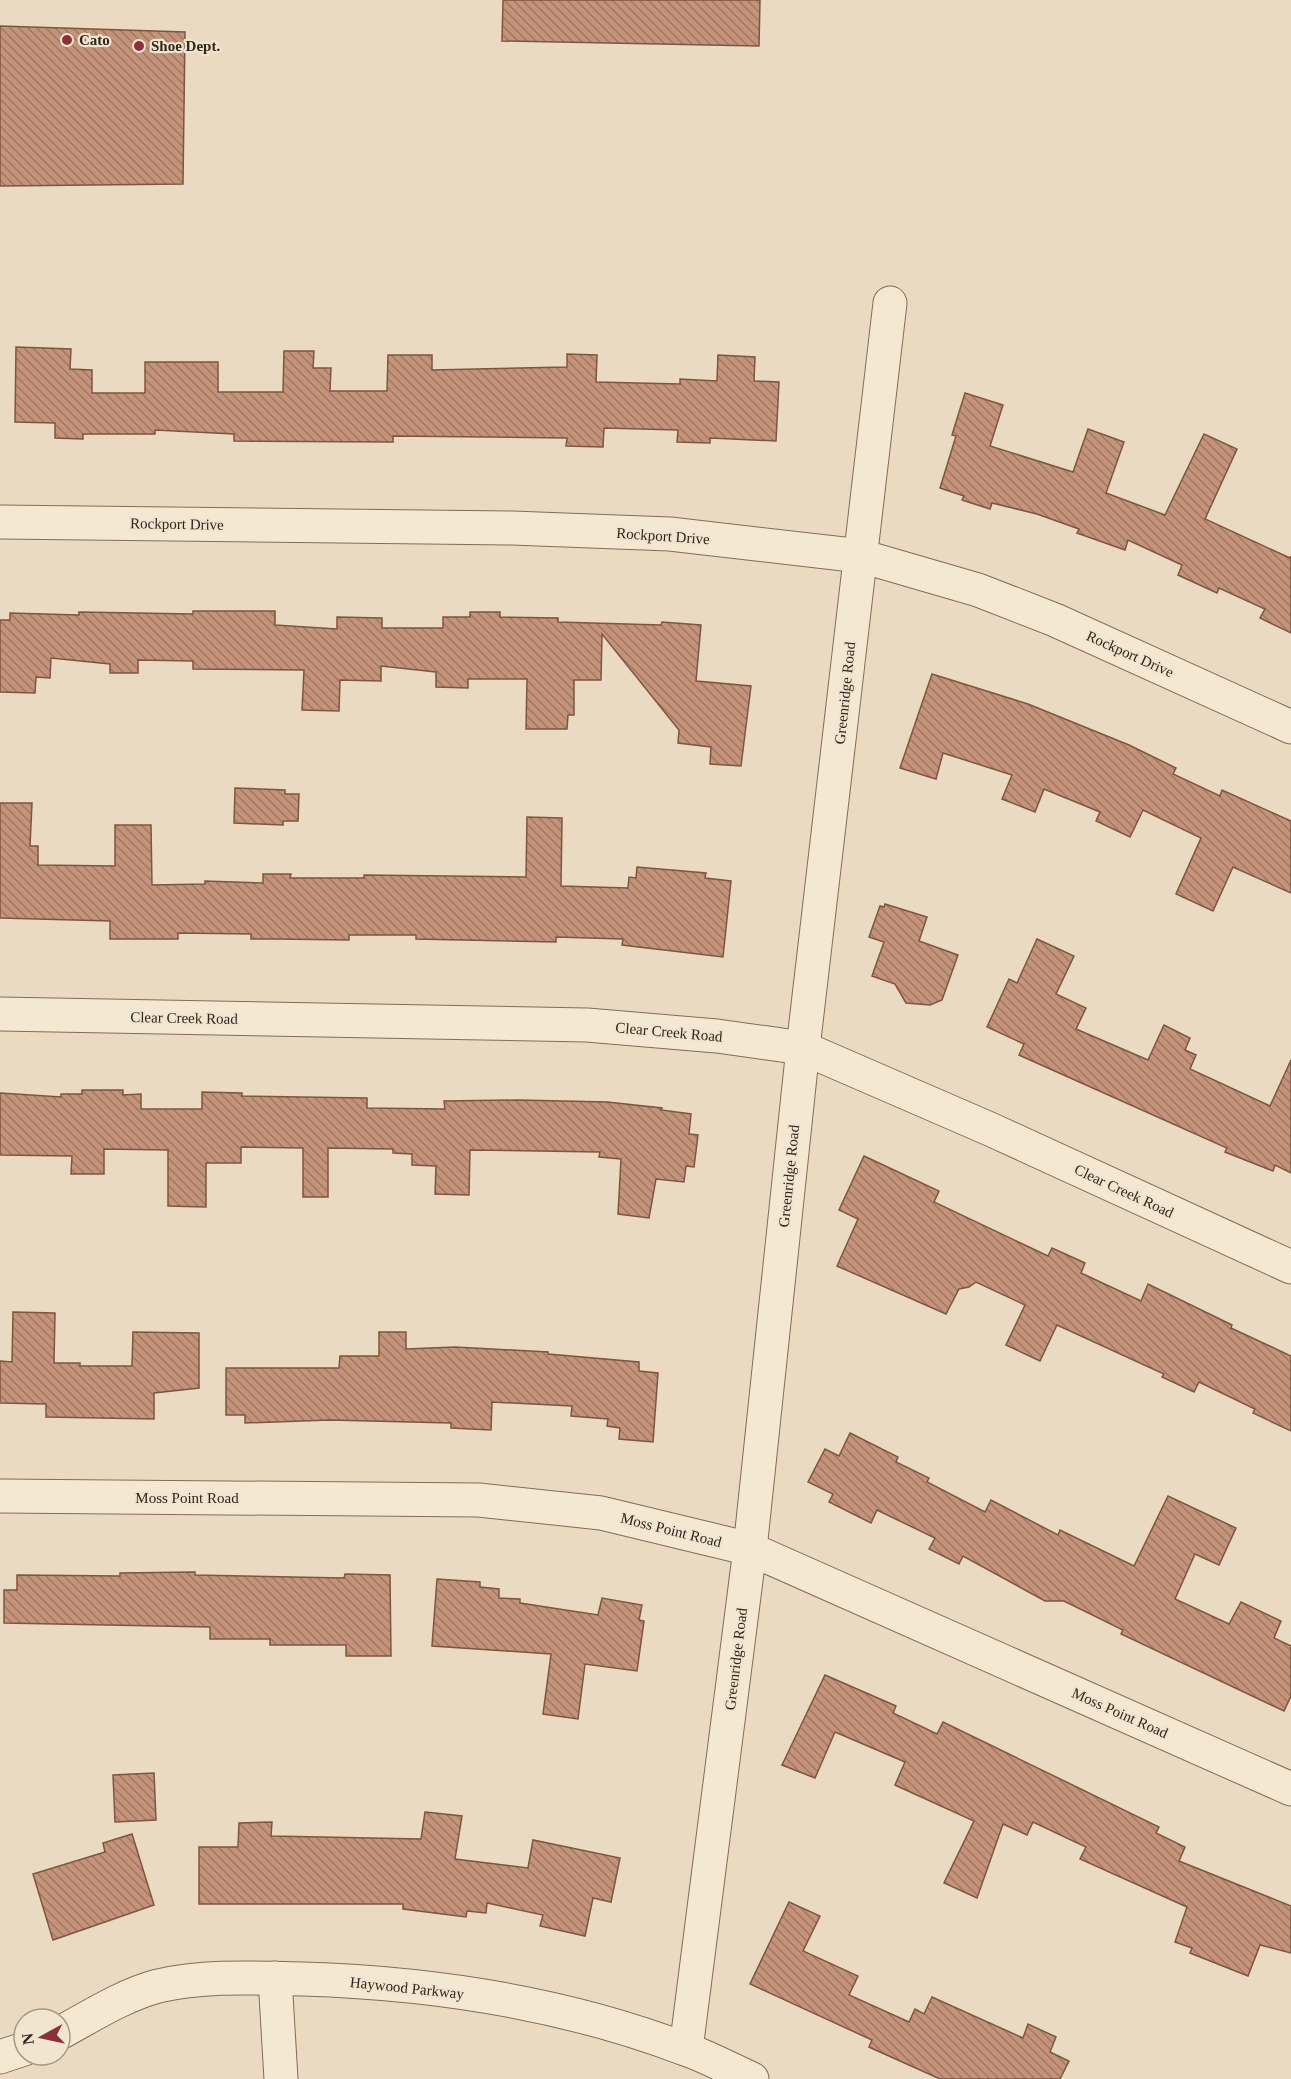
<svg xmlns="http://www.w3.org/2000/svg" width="1291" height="2079" viewBox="0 0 1291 2079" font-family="'Times New Roman',serif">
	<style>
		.building { fill: url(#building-back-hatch); stroke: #7e5542; stroke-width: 1.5 }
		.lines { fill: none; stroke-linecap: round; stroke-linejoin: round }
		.minor-casing { stroke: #816c5a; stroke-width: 35 }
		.minor { stroke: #f5e8d3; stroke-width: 33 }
		.poi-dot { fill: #8b2f38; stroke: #f2e5cf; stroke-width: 2 }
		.labels { text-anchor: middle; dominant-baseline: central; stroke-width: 4.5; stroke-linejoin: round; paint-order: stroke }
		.poi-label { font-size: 15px; font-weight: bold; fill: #32251d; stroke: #f2e5cf; text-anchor: start }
		.street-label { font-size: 15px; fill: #32251d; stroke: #f2e5cf }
	</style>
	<defs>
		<pattern id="building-back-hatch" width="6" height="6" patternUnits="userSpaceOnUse" patternTransform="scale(1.5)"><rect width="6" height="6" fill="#c4937a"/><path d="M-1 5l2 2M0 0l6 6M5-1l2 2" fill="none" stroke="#a07863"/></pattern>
	</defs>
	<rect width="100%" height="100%" fill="#e9dac1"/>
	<!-- building -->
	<g class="building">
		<path d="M 503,0 L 760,0 L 759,46 L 502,41 Z"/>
		<path d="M 0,26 L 185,32 L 183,184 L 0,186 Z"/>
		<path d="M 16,347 L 71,349 L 70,369 L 92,370 L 92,393 L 145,393 L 145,362 L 218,362 L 218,392 L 283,392 L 284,351 L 314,351 L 313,368 L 331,368 L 330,391 L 387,391 L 388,355 L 432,355 L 432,370 L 567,367 L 567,354 L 597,355 L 596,382 L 680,384 L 680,379 L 717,381 L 718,355 L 755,357 L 754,381 L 779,382 L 776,441 L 710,438 L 710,443 L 677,442 L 678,430 L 604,428 L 603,447 L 566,446 L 567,438 L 393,436 L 393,442 L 234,441 L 234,434 L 155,430 L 155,434 L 83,434 L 83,439 L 55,438 L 55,423 L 15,422 Z"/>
		<path d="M 965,393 L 1003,405 L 990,446 L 1073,472 L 1088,429 L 1124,442 L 1106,493 L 1165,515 L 1204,434 L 1237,449 L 1205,519 L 1290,558 L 1291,556 L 1291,633 L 1260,618 L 1265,609 L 1219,588 L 1217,593 L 1178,575 L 1182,565 L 1128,540 L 1125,550 L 1077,533 L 1079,529 L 1037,514 L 992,503 L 990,509 L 962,500 L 964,496 L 940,488 L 956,436 L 952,435 Z"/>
		<path d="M 193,611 L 275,611 L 275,625 L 337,629 L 337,617 L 382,618 L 382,628 L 443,628 L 443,617 L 470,617 L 470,612 L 500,612 L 500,617 L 558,618 L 558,622 L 661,625 L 662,622 L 701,625 L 696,681 L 751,686 L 741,766 L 710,764 L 711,747 L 678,743 L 679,730 L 602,634 L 601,680 L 574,680 L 574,715 L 568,715 L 567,729 L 526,729 L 527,679 L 468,679 L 468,688 L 436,687 L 436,672 L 381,666 L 381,681 L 340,680 L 339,711 L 302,710 L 304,670 L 193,669 L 193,661 L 138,660 L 138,673 L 110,673 L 110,664 L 51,658 L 50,678 L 36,677 L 35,693 L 0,692 L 0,620 L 10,620 L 10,613 L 79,615 L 79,612 L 193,614 Z"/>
		<path d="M 932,674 L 1028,704 L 1129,745 L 1176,768 L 1173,774 L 1220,796 L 1222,790 L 1291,821 L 1291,893 L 1233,867 L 1213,911 L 1176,894 L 1201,838 L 1143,810 L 1130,837 L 1096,821 L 1100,812 L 1044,789 L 1035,812 L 1002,799 L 1012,775 L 943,753 L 936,779 L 900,768 Z"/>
		<path d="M 235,788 L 285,790 L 285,794 L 299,794 L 298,821 L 283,821 L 283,825 L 234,823 Z"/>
		<path d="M 0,803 L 32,803 L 30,846 L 38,846 L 38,865 L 115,866 L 115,825 L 151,825 L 152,885 L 205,884 L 205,881 L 263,883 L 263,874 L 291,874 L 290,878 L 364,878 L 364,875 L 526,877 L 527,817 L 562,818 L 561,886 L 628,888 L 629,877 L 636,878 L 637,867 L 706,873 L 705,878 L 731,881 L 723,957 L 622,945 L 623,939 L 556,937 L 556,942 L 416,939 L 416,935 L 349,935 L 349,940 L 277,939 L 251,939 L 251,934 L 178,933 L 178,939 L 110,939 L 110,921 L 0,918 Z"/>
		<path d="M 885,904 L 927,917 L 919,941 L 958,955 L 942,1000 L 930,1005 L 906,1003 L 895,984 L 872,976 L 884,942 L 869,937 L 880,906 L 884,907 Z"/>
		<path d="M 1037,939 L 1074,956 L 1056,994 L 1086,1008 L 1076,1029 L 1148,1060 L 1164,1025 L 1190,1038 L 1185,1050 L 1196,1055 L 1190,1069 L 1270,1106 L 1291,1060 L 1291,1173 L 1275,1165 L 1273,1171 L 1225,1152 L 1227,1148 L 1019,1055 L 1024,1044 L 987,1027 L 1009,979 L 1017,983 Z"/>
		<path d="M 82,1090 L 123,1090 L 123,1095 L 141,1094 L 141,1109 L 202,1109 L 202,1092 L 242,1093 L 242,1096 L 367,1098 L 367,1108 L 445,1109 L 444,1101 L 518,1100 L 607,1102 L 662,1108 L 661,1110 L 691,1114 L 689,1134 L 698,1135 L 694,1167 L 686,1166 L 684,1182 L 656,1179 L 649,1218 L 618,1214 L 621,1159 L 599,1157 L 600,1152 L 470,1150 L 469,1195 L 435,1194 L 436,1166 L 412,1165 L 412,1154 L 393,1153 L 393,1149 L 328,1148 L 328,1197 L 303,1197 L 303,1148 L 241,1147 L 241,1163 L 206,1163 L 206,1207 L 168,1206 L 168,1150 L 104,1149 L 104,1174 L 71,1174 L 72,1156 L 0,1155 L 0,1093 L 61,1097 L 61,1094 L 82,1094 Z"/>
		<path d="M 864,1156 L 939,1191 L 934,1202 L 1048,1256 L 1052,1248 L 1085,1263 L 1081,1273 L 1141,1301 L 1148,1284 L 1232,1325 L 1231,1328 L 1291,1356 L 1291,1431 L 1253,1413 L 1255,1409 L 1199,1382 L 1194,1392 L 1162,1377 L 1164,1374 L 1057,1325 L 1040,1361 L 1006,1345 L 1025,1305 L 976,1282 L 969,1287 L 959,1289 L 946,1314 L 837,1266 L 858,1219 L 839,1210 Z"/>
		<path d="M 13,1312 L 55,1313 L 54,1363 L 80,1363 L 80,1366 L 132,1366 L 133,1332 L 199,1333 L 199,1388 L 154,1393 L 154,1419 L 46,1417 L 46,1404 L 0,1403 L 0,1361 L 12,1362 Z"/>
		<path d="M 379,1332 L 406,1332 L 406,1349 L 455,1347 L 548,1352 L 548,1354 L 639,1362 L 639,1371 L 658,1373 L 653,1442 L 619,1439 L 620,1428 L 607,1426 L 608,1419 L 571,1416 L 572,1406 L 492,1402 L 491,1430 L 451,1428 L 451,1423 L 330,1420 L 245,1423 L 245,1415 L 226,1415 L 226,1368 L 339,1368 L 340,1356 L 379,1356 Z"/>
		<path d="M 850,1433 L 898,1457 L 896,1462 L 929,1478 L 927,1482 L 985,1512 L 991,1500 L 1058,1535 L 1060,1530 L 1134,1566 L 1168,1496 L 1236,1528 L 1219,1565 L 1195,1554 L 1175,1599 L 1229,1624 L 1241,1602 L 1281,1621 L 1274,1638 L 1291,1646 L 1291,1696 L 1284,1711 L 1121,1634 L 1123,1630 L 1064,1601 L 1045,1601 L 963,1556 L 959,1564 L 929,1549 L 935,1538 L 877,1510 L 871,1523 L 829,1502 L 833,1494 L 808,1482 L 825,1449 L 839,1456 Z"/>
		<path d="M 195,1572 L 195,1575 L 344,1578 L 345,1574 L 390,1575 L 391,1656 L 346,1656 L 346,1645 L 270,1645 L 270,1639 L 210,1639 L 210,1627 L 4,1623 L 4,1590 L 17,1590 L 17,1575 L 120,1576 L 120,1573 Z"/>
		<path d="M 437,1579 L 480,1582 L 480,1587 L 499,1589 L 499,1598 L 520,1599 L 520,1603 L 598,1615 L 602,1598 L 642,1605 L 639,1620 L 644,1621 L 637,1671 L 585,1664 L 578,1719 L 543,1714 L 551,1654 L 432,1646 Z"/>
		<path d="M 825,1675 L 896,1706 L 893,1713 L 937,1734 L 943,1722 L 1159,1827 L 1156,1833 L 1185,1847 L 1179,1861 L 1291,1906 L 1291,1953 L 1260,1945 L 1248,1976 L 1190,1953 L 1192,1948 L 1175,1942 L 1187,1907 L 1080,1859 L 1086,1847 L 1033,1822 L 1027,1835 L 1003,1824 L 977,1898 L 944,1883 L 974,1821 L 895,1785 L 905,1762 L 835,1732 L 815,1778 L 782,1765 Z"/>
		<path d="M 154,1773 L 156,1820 L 115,1822 L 113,1775 Z"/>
		<path d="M 425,1812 L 462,1816 L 455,1859 L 528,1868 L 533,1840 L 620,1858 L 611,1902 L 593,1898 L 585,1936 L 540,1926 L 543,1915 L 487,1903 L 486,1913 L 467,1911 L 466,1917 L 403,1909 L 403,1904 L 199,1904 L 199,1847 L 238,1847 L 239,1823 L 272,1822 L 271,1836 L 421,1839 Z"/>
		<path d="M 132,1834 L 154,1905 L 53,1940 L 33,1874 L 105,1852 L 103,1843 Z"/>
		<path d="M 789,1902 L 820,1916 L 803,1951 L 858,1976 L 849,1995 L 909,2022 L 915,2009 L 924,2014 L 932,1997 L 1023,2038 L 1028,2024 L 1056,2037 L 1050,2052 L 1069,2061 L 1060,2079 L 940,2079 L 869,2047 L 872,2040 L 750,1984 Z"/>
	</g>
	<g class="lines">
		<defs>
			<g id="minor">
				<path d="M 0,522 L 512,528 L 670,534 L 861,556 L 978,590 L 1055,620 L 1291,727"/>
				<path d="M 0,1014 L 587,1025 L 717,1036 L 803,1048 L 992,1130 L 1291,1267"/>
				<path d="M 0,1496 L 479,1500 L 601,1513 L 750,1549 L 1291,1789"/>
				<path d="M 275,1978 L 281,2079"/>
				<path d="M 60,2033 C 91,2016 124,1995 158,1986 C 205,1975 255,1978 303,1979 C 432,1983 564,2003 685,2049 C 708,2057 730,2069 752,2079"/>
				<path d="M 686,2049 L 750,1549 L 803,1048 L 890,303"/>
				<path d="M 0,2057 L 24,2049"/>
			</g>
		</defs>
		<!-- minor casing -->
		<use href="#minor" class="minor-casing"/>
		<!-- minor -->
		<use href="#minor" class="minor"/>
	</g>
	<!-- markers -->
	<g class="poi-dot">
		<circle cx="67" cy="40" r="6"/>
		<circle cx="139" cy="46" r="6"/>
	</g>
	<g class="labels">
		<!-- poi labels -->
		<g class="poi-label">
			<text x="79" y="40">Cato</text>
			<text x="151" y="46">Shoe Dept.</text>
		</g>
		<!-- street labels -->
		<g class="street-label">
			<text transform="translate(177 524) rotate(1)">Rockport Drive</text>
			<text transform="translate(663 536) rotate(4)">Rockport Drive</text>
			<text transform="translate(1130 654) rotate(24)">Rockport Drive</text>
			<text transform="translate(845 693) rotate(-84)">Greenridge Road</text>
			<text transform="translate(184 1018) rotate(1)">Clear Creek Road</text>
			<text transform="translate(669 1032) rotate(5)">Clear Creek Road</text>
			<text transform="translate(789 1176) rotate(-84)">Greenridge Road</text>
			<text transform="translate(1124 1191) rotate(25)">Clear Creek Road</text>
			<text x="187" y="1498">Moss Point Road</text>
			<text transform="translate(671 1530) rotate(14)">Moss Point Road</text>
			<text transform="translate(736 1659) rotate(-83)">Greenridge Road</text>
			<text transform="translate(1120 1713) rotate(24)">Moss Point Road</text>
			<text transform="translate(407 1988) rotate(6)">Haywood Parkway</text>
		</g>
	</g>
	<!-- north arrow -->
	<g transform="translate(42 2037) rotate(262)"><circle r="28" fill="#f2e5cf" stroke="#a59888" stroke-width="1.5"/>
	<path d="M0-4.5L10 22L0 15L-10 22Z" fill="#8b2f38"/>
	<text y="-9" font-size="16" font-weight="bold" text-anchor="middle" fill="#32251d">N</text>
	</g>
</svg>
